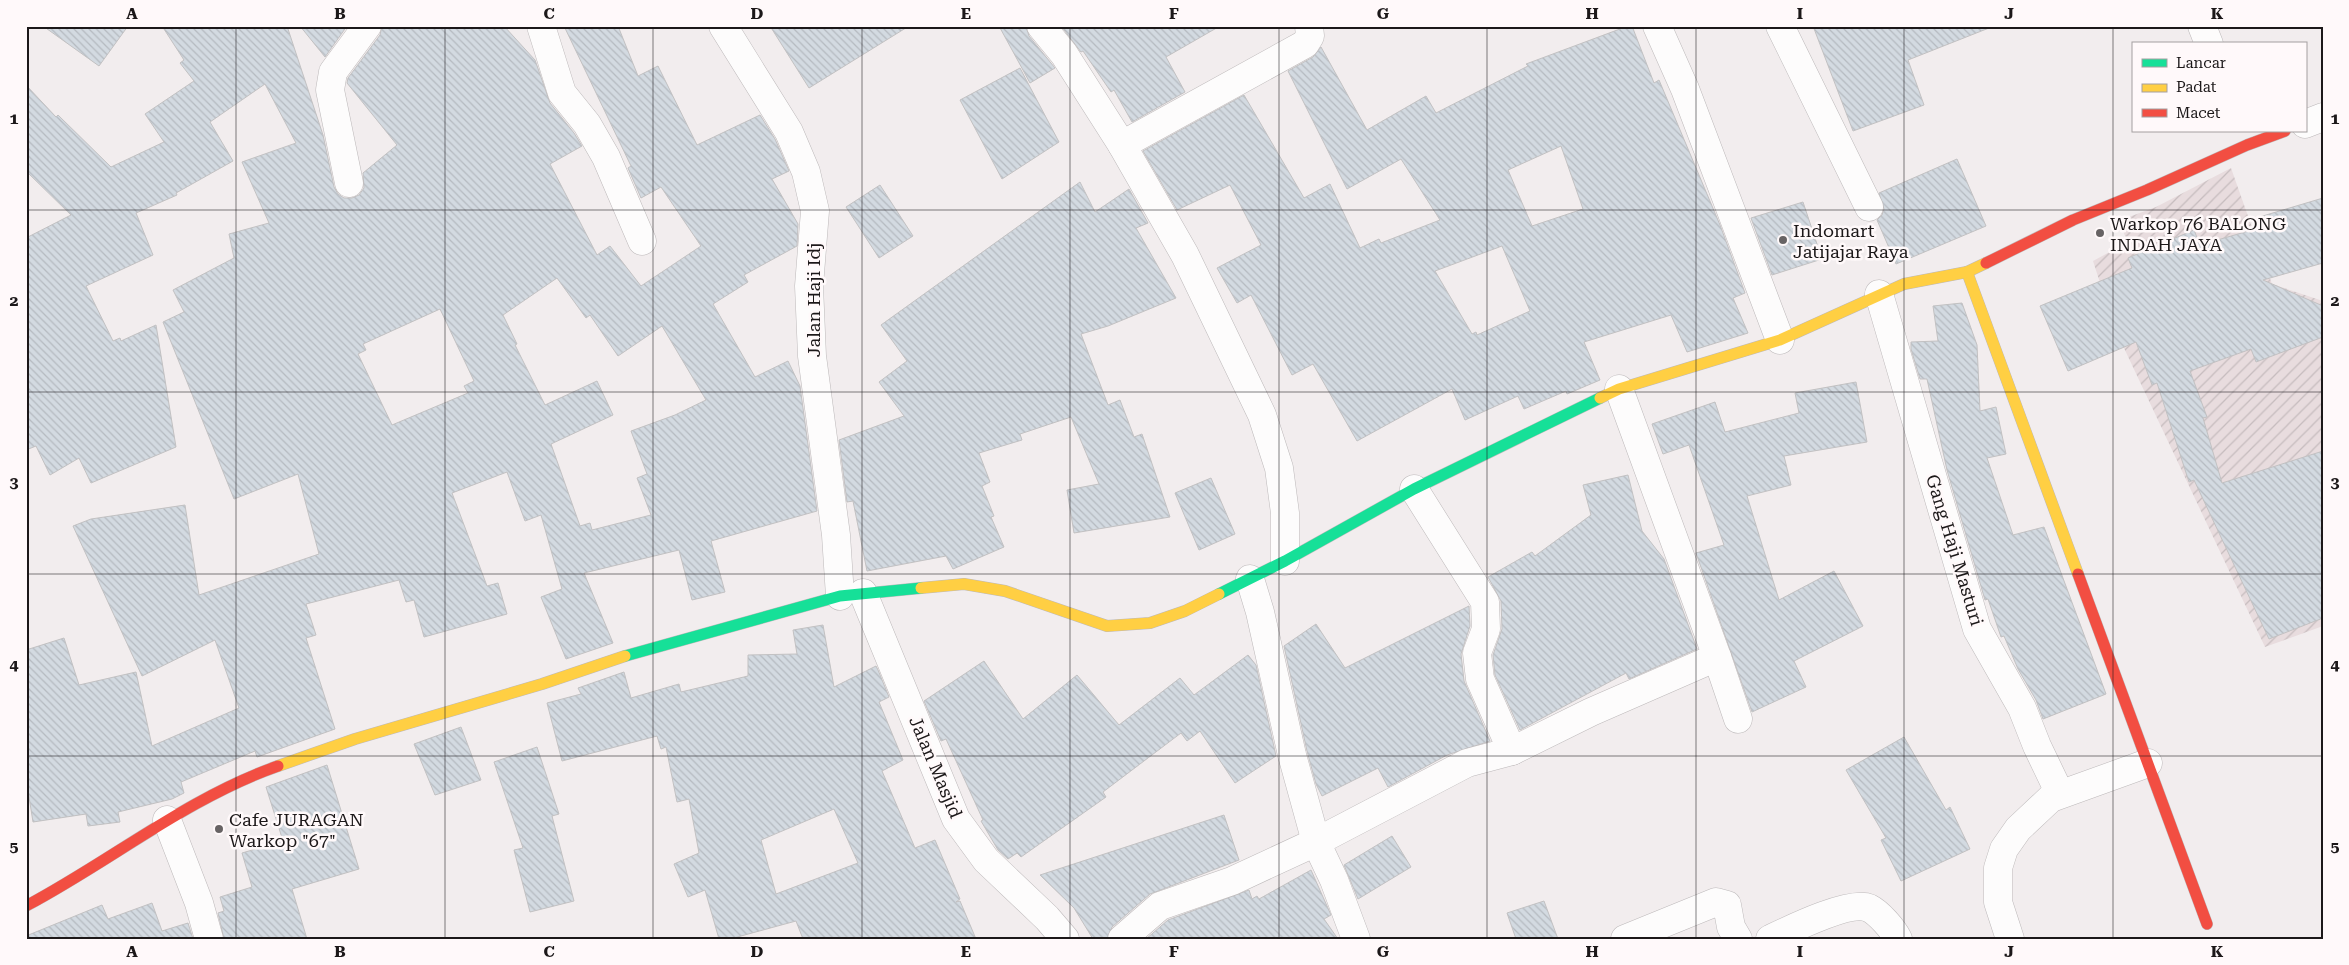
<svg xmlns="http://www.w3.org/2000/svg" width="2349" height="965" viewBox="0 0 2349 965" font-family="'Roboto Serif',serif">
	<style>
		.industrial { fill: url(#industrial-furrows) }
		.building { fill: url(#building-back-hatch); stroke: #c2c1c2; fill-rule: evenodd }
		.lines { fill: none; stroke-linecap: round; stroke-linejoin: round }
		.street-casing { stroke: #bdb9ba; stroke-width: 29 }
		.fast-casing { stroke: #bdb9ba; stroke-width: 12 }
		.slow-casing { stroke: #bdb9ba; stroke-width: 12 }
		.jam-casing { stroke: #bdb9ba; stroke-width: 12 }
		.street { stroke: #fdfcfc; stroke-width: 28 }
		.fast { stroke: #16e098; stroke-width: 11 }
		.slow { stroke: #ffcf43; stroke-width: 11 }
		.jam { stroke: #f24e42; stroke-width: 11 }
		.grid { fill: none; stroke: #1c1819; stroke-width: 1; stroke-opacity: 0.55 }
		.poi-dot { fill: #676364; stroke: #fff9fa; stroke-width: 2 }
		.labels { text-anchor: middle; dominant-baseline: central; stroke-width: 5; stroke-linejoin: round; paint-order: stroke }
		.poi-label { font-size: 18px; fill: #1c1819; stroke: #fff9fa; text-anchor: start }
		.street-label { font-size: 18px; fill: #1c1819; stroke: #fff9fa }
		.neatline { fill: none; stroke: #1c1819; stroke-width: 2 }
		.grid-label { font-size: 16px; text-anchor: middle; font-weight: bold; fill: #1c1819 }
	</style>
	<defs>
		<pattern id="industrial-furrows" width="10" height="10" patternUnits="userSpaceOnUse" patternTransform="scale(1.25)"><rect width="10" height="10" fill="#e8dcde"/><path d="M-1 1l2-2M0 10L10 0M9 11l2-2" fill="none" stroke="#c6bcbe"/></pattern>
		<pattern id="building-back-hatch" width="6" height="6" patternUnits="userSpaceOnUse" patternTransform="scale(1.25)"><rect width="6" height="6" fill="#d3dae1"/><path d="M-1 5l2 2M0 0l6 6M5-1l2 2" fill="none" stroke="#b5bac0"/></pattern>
	</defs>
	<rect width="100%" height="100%" fill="#f2edee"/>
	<!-- industrial -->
	<path class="industrial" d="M 2231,168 L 2272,284 L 2323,301 L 2323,626 L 2265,647 L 2115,329 L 2093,261 L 2128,242 L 2118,221 L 2156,207 Z"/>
	<!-- building -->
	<g class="building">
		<path d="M 43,26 L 128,26 L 99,66 Z"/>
		<path d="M 162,26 L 287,26 L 323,135 L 334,187 L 338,194 L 344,198 L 352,198 L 359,195 L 364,188 L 363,173 L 397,145 L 347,83 L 348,78 L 380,35 L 382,26 L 504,26 L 535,60 L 550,103 L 574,133 L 582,146 L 550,164 L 597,255 L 610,246 L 641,286 L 701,246 L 661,187 L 641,198 L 628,168 L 631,166 L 564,26 L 618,26 L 638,76 L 658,66 L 697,145 L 760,115 L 775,139 L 789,171 L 772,179 L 798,224 L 797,246 L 744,275 L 748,282 L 713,304 L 755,377 L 788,361 L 800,386 L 817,511 L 711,541 L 725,592 L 692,600 L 679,550 L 584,573 L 613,643 L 566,659 L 541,597 L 562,589 L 541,515 L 525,521 L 507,472 L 452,493 L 487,586 L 498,583 L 507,614 L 424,637 L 414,600 L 406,602 L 399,580 L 306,604 L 316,635 L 306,638 L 335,729 L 257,757 L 255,751 L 181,782 L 184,793 L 172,799 L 118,812 L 120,822 L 88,826 L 86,814 L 33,822 L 26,778 L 26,650 L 64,638 L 79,685 L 136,672 L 152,746 L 239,708 L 215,640 L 142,676 L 73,526 L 91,519 L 185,505 L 199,595 L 319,554 L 298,474 L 234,499 L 163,322 L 184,312 L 173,290 L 234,258 L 229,234 L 269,223 L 242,162 L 296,143 L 265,84 L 210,122 L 233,161 L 176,193 L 177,195 L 136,213 L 153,255 L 86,286 L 113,341 L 120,338 L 121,341 L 156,325 L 176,447 L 91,483 L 79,458 L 50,475 L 36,446 L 26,450 L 26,238 L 71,215 L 26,171 L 26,85 L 56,117 L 58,115 L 111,167 L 164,142 L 145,114 L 194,81 L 180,63 L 184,60 ZM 557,278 L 586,318 L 590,315 L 618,356 L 662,326 L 706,400 L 675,415 L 631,431 L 647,474 L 637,478 L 651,515 L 592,530 L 590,523 L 580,526 L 551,444 L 613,415 L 597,381 L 545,405 L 515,345 L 517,344 L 503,315 ZM 440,309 L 474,381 L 464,386 L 468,393 L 392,425 L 358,354 L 366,350 L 363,344 Z"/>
		<path d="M 300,26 L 347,26 L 325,57 Z"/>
		<path d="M 770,26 L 909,26 L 809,88 Z"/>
		<path d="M 999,26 L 1026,26 L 1029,36 L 1055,68 L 1030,83 Z"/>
		<path d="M 1061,26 L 1220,26 L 1166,57 L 1185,92 L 1132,122 L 1114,90 L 1111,92 L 1083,51 L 1081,52 Z"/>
		<path d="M 1628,26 L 1632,26 L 1654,83 L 1659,80 L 1720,225 L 1745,293 L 1733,298 L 1748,333 L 1687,352 L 1671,315 L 1584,342 L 1600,380 L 1567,394 L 1566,391 L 1524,409 L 1518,396 L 1465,420 L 1452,389 L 1357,441 L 1313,364 L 1292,375 L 1251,295 L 1237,303 L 1217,268 L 1261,245 L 1230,185 L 1177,210 L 1143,151 L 1244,95 L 1304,198 L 1330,184 L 1360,248 L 1379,239 L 1381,243 L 1440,220 L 1401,159 L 1347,189 L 1288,71 L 1313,57 L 1321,47 L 1367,130 L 1426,96 L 1436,113 L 1528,66 L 1526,64 ZM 1561,146 L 1583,209 L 1532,226 L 1508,170 ZM 1502,246 L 1530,311 L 1477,335 L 1476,332 L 1472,334 L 1435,271 Z"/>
		<path d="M 1813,26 L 1989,26 L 1989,28 L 1908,60 L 1924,105 L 1853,131 Z"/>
		<path d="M 1020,68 L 1059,142 L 1002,179 L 960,100 Z"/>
		<path d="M 1957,159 L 1986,226 L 1896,264 L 1877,220 L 1882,215 L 1884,209 L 1879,193 Z"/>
		<path d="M 1080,182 L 1095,212 L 1129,189 L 1148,223 L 1136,228 L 1176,298 L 1108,326 L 1081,334 L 1108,405 L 1120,400 L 1134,437 L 1142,434 L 1170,517 L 1074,533 L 1067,490 L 1099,484 L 1071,417 L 1020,434 L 1022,440 L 979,453 L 990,482 L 982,486 L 994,516 L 991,517 L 1004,547 L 953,569 L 946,556 L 867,571 L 853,501 L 847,502 L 839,440 L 904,416 L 879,382 L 907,361 L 881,325 Z"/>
		<path d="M 880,185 L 913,236 L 879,258 L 846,207 Z"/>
		<path d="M 2323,198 L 2323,263 L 2263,280 L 2323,306 L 2323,337 L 2256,362 L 2251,349 L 2190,371 L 2207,417 L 2203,418 L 2222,483 L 2323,451 L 2323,618 L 2269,639 L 2194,480 L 2189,482 L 2157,383 L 2152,385 L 2136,342 L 2068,371 L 2040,306 L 2132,268 L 2128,258 L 2194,230 L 2200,245 L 2259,228 L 2256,218 Z"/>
		<path d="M 1803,202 L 1822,259 L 1772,275 L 1751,218 Z"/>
		<path d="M 1962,303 L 1977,345 L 1980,411 L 1996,407 L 2006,454 L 1987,458 L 2013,535 L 2044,527 L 2106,694 L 2043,719 L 2036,700 L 2018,669 L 2004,636 L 2001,637 L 1988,599 L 1985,600 L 1947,470 L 1927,379 L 1920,379 L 1911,349 L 1911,342 L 1938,341 L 1933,306 Z"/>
		<path d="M 1856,382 L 1867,442 L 1784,456 L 1791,485 L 1747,496 L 1779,600 L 1834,571 L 1863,626 L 1794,661 L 1806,687 L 1752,712 L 1696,553 L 1724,545 L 1689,445 L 1663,454 L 1652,424 L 1715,402 L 1725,432 L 1799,413 L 1795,393 Z"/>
		<path d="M 1628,475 L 1642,531 L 1664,559 L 1697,649 L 1629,679 L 1626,673 L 1520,730 L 1495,675 L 1493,655 L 1502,629 L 1501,601 L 1488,577 L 1532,552 L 1535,556 L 1591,515 L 1583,485 Z"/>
		<path d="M 1211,478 L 1235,534 L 1199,550 L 1175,493 Z"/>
		<path d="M 1469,606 L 1470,626 L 1461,654 L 1464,681 L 1490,741 L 1447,755 L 1388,787 L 1378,768 L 1322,796 L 1316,784 L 1307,751 L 1284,646 L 1316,624 L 1345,668 Z"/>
		<path d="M 823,625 L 834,687 L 876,666 L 878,670 L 889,697 L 879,702 L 903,760 L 882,771 L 915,848 L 935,840 L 960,899 L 956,902 L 960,901 L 976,939 L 803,939 L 796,921 L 730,939 L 719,939 L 705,890 L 688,897 L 674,864 L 699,853 L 689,799 L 677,802 L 666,747 L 661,749 L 657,736 L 562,761 L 547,703 L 581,694 L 578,688 L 624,672 L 631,698 L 679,684 L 681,692 L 748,676 L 748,655 L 797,654 L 793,630 ZM 834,809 L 858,863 L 776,894 L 761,840 Z"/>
		<path d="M 1248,655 L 1256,665 L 1276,756 L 1235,783 L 1200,731 L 1187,741 L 1181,733 L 1103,792 L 1106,797 L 1021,857 L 1017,853 L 1008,859 L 998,850 L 981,821 L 983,820 L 946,739 L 941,741 L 924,701 L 984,661 L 1023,719 L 1077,675 L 1119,725 L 1180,678 L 1194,695 Z"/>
		<path d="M 461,727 L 481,780 L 435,795 L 414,744 Z"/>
		<path d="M 1904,737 L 1946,810 L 1950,807 L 1970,849 L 1901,881 L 1881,840 L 1886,838 L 1846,770 Z"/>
		<path d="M 537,747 L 559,814 L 552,816 L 574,901 L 530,912 L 514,850 L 523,848 L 494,762 Z"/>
		<path d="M 327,765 L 359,869 L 292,889 L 307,939 L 224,939 L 218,913 L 224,911 L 220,897 L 252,887 L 242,853 L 283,841 L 266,787 Z"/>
		<path d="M 1224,815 L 1239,860 L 1150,894 L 1112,927 L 1107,939 L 1093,939 L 1074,908 L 1040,875 Z"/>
		<path d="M 1392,836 L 1411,867 L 1358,899 L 1344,865 Z"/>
		<path d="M 1311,870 L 1331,915 L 1324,919 L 1338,939 L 1146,939 L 1168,920 L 1249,890 L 1252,899 L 1257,896 L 1259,899 Z"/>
		<path d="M 1544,901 L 1558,939 L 1516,939 L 1507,913 Z"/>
		<path d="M 152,903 L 162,931 L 188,923 L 193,939 L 26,939 L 26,936 L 102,905 L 108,919 Z"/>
	</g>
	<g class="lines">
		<defs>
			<g id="street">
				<path d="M 541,26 L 562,93 L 587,124 L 606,157 L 642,241"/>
				<path d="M 723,26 L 789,132 L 806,172 L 815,211 L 809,286 L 812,356 L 836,535 L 840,596"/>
				<path d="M 1041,26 L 1064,54 L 1122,145 L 1185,255 L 1262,415 L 1279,468 L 1285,513 L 1285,561"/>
				<path d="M 1657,26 L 1685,89 L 1780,340"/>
				<path d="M 1780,26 L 1869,207"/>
				<path d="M 2202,26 L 2209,44"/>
				<path d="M 2305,124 L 2323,117"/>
				<path d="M 1122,145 L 1305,44 L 1310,36 L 1309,26"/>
				<path d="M 349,183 L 330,90 L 333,72 L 367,26"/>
				<path d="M 1879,294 L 1977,629 L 2022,708 L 2037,746 L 2060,794"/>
				<path d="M 1619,389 L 1717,657 L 1738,719"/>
				<path d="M 1414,489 L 1485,602 L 1486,629 L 1477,653 L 1480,679 L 1512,751"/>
				<path d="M 1250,579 L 1260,612 L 1292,755 L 1316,842 L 1334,880 L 1356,939"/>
				<path d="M 863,593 L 956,819 L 986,860 L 1047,918 L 1065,939"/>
				<path d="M 167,820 L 199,903 L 209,939"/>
				<path d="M 1122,939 L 1160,906 L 1232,881 L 1316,842 L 1467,763 L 1512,751 L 1591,712 L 1717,657"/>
				<path d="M 1625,939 L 1716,902 L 1727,905 L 1731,927 L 1738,939"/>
				<path d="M 1770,939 C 1789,930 1850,900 1869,908 C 1879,913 1893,929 1898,939"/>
				<path d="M 2010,939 L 1998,902 L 1998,868 L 2004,849 L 2018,829 L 2051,798 L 2148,763"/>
			</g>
			<g id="fast">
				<path d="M 1219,594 L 1285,561 L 1414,489 L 1600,398"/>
				<path d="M 625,656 L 840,596 L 921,588"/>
			</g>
			<g id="slow">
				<path d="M 1967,272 L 2078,574"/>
				<path d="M 1600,398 L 1619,389 L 1780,340 L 1904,284 L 1967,272 L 1986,263"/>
				<path d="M 921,588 L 964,584 L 1005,591 L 1107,626 L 1150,623 L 1185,611 L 1219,594"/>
				<path d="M 278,766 L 355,739 L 542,684 L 625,656"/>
			</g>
			<g id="jam">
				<path d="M 1986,263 L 2073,220 L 2147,190 L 2247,145 L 2285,131"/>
				<path d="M 2078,574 L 2207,924"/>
				<path d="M 26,906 C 111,861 187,798 278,766"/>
			</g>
		</defs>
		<!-- street casing -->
		<use href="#street" class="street-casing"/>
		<!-- fast casing -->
		<use href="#fast" class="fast-casing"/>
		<!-- slow casing -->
		<use href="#slow" class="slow-casing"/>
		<!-- jam casing -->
		<use href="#jam" class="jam-casing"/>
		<!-- street -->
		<use href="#street" class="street"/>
		<!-- fast -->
		<use href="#fast" class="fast"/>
		<!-- slow -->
		<use href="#slow" class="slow"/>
		<!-- jam -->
		<use href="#jam" class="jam"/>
	</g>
	<!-- grid -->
	<path class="grid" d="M 236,26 L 236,939M 445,26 L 445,939M 653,26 L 653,939M 862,26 L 862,939M 1070,26 L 1070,939M 1279,26 L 1279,939M 1487,26 L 1487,939M 1696,26 L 1696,939M 1904,26 L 1904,939M 2113,26 L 2113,939M 26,210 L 2323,210M 26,392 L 2323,392M 26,574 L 2323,574M 26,756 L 2323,756"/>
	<!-- markers -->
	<g class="poi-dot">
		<circle cx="2100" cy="233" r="5"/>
		<circle cx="1783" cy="240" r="5"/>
		<circle cx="219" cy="829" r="5"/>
	</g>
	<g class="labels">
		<!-- poi labels -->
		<g class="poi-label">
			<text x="2110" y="223">Warkop 76 BALONG<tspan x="2110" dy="21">INDAH JAYA</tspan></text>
			<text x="1793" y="230">Indomart<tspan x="1793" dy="21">Jatijajar Raya</tspan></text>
			<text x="229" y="819">Cafe JURAGAN<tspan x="229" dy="21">Warkop "67"</tspan></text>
		</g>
		<!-- street labels -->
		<g class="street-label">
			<text transform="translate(813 300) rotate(-90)">Jalan Haji Idj</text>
			<text transform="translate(1955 550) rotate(73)">Gang Haji Masturi</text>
			<text transform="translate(936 767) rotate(67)">Jalan Masjid</text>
		</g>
	</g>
	<!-- border -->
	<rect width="2349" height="965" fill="none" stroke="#fff9fa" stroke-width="55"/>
	<!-- legend -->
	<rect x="2132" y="42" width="175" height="90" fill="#fff9fa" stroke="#a49fa0"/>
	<rect x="2142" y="59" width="25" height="8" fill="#16e098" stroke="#a49fa0"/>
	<text x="2176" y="68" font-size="15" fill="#1c1819">Lancar</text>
	<rect x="2142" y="84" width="25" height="8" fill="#ffcf43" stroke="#a49fa0"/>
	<text x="2176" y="92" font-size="15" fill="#1c1819">Padat</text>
	<rect x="2142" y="109" width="25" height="8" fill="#f24e42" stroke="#a49fa0"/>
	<text x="2176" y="118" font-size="15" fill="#1c1819">Macet</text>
	<rect x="28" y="28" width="2294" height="910" class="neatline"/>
	<g class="grid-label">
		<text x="132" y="19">A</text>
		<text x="340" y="19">B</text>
		<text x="549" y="19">C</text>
		<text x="757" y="19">D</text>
		<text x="966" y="19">E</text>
		<text x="1174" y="19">F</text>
		<text x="1383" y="19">G</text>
		<text x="1592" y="19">H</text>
		<text x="1800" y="19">I</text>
		<text x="2009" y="19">J</text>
		<text x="2217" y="19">K</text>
		<text x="14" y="124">1</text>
		<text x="2335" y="124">1</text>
		<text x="14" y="306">2</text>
		<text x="2335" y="306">2</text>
		<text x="14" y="488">3</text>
		<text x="2335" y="488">3</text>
		<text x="14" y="670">4</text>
		<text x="2335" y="670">4</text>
		<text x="14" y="852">5</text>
		<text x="2335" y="852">5</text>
		<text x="132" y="957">A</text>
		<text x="340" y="957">B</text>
		<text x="549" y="957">C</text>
		<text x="757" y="957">D</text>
		<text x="966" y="957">E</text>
		<text x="1174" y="957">F</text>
		<text x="1383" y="957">G</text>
		<text x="1592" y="957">H</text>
		<text x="1800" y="957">I</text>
		<text x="2009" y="957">J</text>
		<text x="2217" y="957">K</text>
	</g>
</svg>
